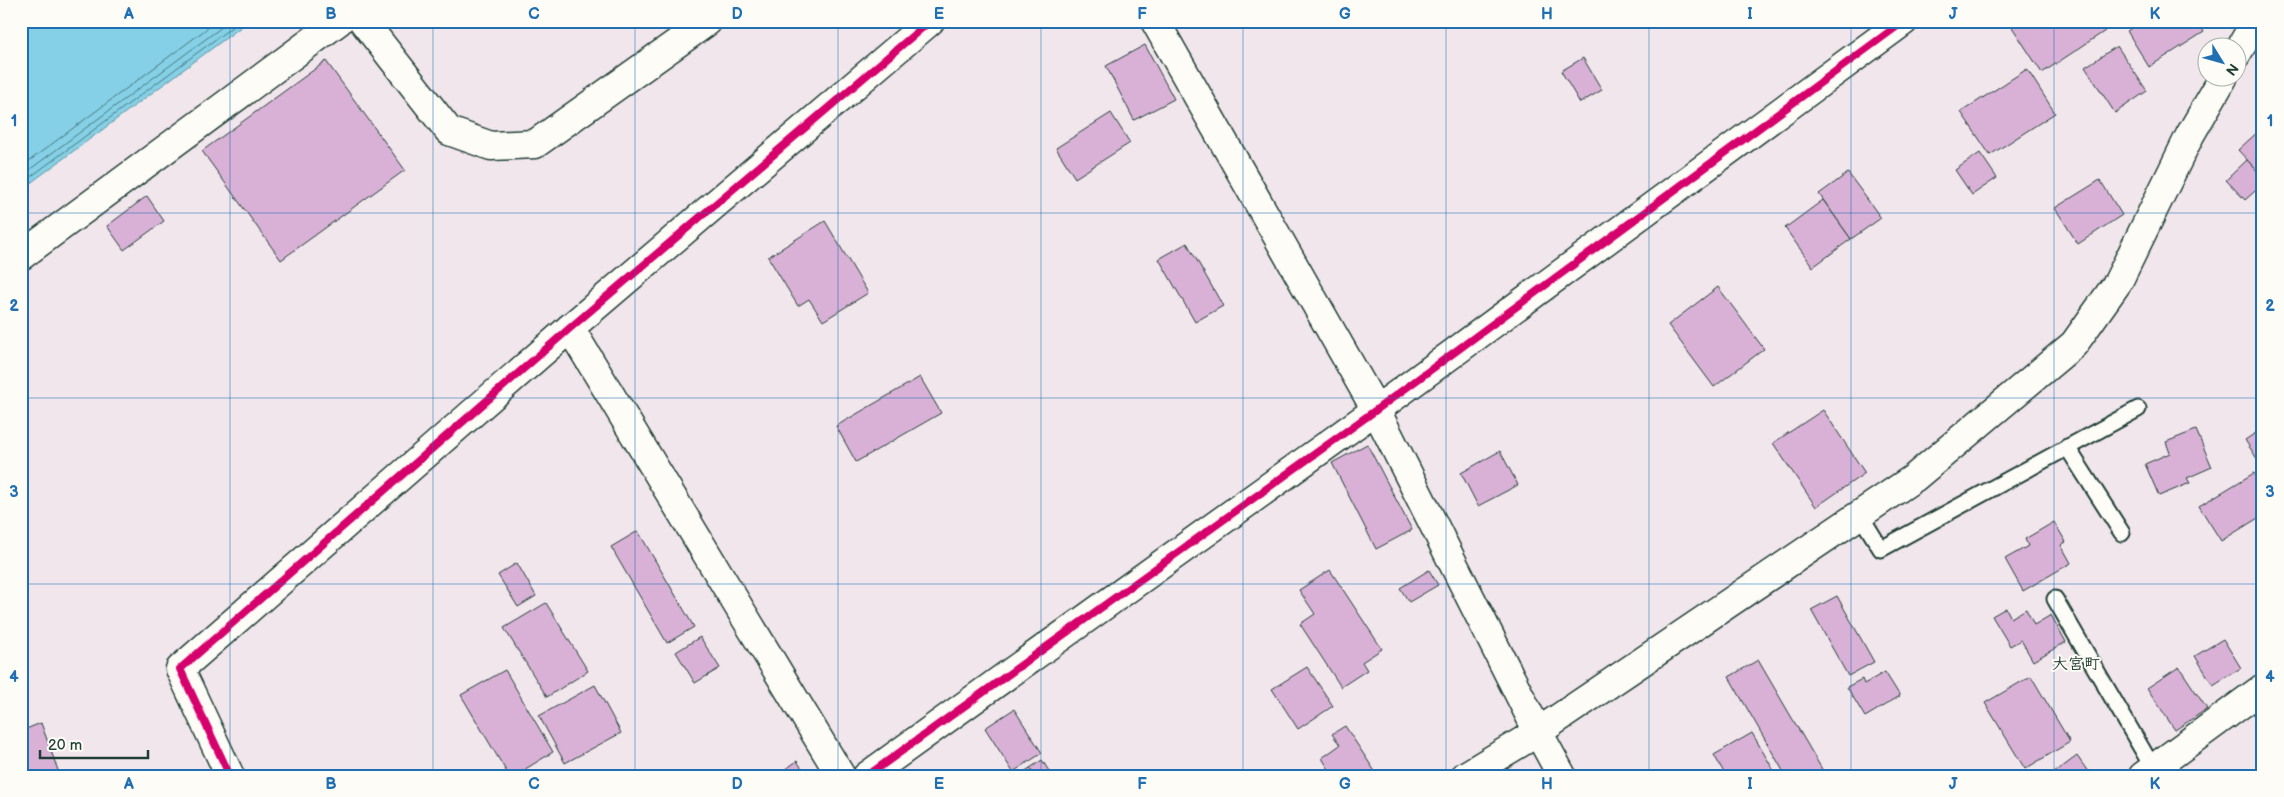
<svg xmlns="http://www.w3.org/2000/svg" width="2284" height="797" viewBox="0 0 2284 797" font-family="'Balsamiq Sans','Klee One',sans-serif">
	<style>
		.water { fill: #85d0e6; stroke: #5c959f }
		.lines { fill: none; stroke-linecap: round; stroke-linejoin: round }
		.shore { stroke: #48787b; stroke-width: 1 }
		.building { fill: #d9b1d7; stroke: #1f3d34 }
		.lane-casing { stroke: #1f3d34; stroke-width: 19 }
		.street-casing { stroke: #1f3d34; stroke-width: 31 }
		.lane { stroke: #fdfcf7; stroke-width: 15 }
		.street { stroke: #fdfcf7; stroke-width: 28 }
		.cycleway-casing { stroke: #fdfcf7; stroke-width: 11 }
		.cycleway { stroke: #d6006c; stroke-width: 8 }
		.grid { fill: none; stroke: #1f6fb2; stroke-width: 1; stroke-opacity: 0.55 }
		.labels { text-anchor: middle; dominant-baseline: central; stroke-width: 4; stroke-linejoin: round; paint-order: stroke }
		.neighbourhood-label { font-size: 16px; font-weight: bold; fill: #1f3d34; stroke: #fdfcf7 }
		.neatline { fill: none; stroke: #1f6fb2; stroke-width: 2 }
		.grid-label { font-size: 16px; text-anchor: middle; font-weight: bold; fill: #1f6fb2 }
	</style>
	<rect width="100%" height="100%" fill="#f2e6ed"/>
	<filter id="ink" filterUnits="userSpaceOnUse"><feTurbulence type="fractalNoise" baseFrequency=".02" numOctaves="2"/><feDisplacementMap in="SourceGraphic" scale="10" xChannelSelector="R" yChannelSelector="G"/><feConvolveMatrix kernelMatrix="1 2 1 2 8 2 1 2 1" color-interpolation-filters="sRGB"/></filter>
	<g filter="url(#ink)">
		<!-- water -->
		<path class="water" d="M 21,21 L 249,21 L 21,190 Z"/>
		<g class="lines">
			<!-- shore -->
			<g class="shore">
				<path d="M 21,167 L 217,21"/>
				<path d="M 21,176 L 230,21"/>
				<path d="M 21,184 L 240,21"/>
			</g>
		</g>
		<!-- building -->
		<g class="building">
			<path d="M 2021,21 L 2099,21 L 2105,31 L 2042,73 L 2012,27 Z"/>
			<path d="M 2142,21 L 2198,21 L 2204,32 L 2149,67 L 2127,31 Z"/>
			<path d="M 1145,45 L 1174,99 L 1134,120 L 1106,66 Z"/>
			<path d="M 2117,46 L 2147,91 L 2115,113 L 2085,67 Z"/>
			<path d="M 1583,58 L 1602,90 L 1580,103 L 1561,71 Z"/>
			<path d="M 326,61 L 405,170 L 281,260 L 202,151 Z"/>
			<path d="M 2027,69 L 2055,113 L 1990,155 L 1961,112 Z"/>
			<path d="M 1111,113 L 1130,143 L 1075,178 L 1056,148 Z"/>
			<path d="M 2261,129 L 2263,131 L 2263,177 L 2238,150 Z"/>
			<path d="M 1980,153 L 1997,178 L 1972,195 L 1955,170 Z"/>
			<path d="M 2247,160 L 2263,177 L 2263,184 L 2245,200 L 2226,180 Z"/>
			<path d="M 1848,173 L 1881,218 L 1851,239 L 1819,194 Z"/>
			<path d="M 2100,180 L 2122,215 L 2078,244 L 2055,208 Z"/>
			<path d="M 147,196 L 164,221 L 124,250 L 107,226 Z"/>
			<path d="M 1823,200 L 1851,239 L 1813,267 L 1785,228 Z"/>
			<path d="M 825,221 L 868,293 L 823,321 L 809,299 L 798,306 L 768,257 Z"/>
			<path d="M 1187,243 L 1223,306 L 1195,322 L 1159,259 Z"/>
			<path d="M 1718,287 L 1764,349 L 1714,387 L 1668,325 Z"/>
			<path d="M 920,377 L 941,413 L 856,462 L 836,426 Z"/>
			<path d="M 1823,410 L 1865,473 L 1816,507 L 1773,443 Z"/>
			<path d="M 2263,428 L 2263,468 L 2245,440 Z"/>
			<path d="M 2196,430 L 2212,467 L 2187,478 L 2190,483 L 2159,496 L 2145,464 L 2170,453 L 2166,442 Z"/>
			<path d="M 1367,444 L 1412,530 L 1376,549 L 1332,463 Z"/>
			<path d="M 1500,451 L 1518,485 L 1478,506 L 1461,473 Z"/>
			<path d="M 2254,473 L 2263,487 L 2263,515 L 2221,541 L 2199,506 Z"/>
			<path d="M 2054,522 L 2066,542 L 2061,545 L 2071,563 L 2023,591 L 2005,559 L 2028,546 L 2025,539 Z"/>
			<path d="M 638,531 L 694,627 L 667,643 L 611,547 Z"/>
			<path d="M 517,563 L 536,596 L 518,607 L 498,575 Z"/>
			<path d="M 1330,570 L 1382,649 L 1362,662 L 1367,670 L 1341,687 L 1300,624 L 1315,614 L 1299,590 Z"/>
			<path d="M 1429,570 L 1438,585 L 1409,602 L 1400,588 Z"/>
			<path d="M 1837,596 L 1874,662 L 1848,676 L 1811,610 Z"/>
			<path d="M 546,603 L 588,671 L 547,697 L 504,628 Z"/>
			<path d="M 2006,608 L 2011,618 L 2026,609 L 2034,625 L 2051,615 L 2066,642 L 2033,661 L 2021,640 L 2010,646 L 1992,616 Z"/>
			<path d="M 700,637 L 720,668 L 695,683 L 676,652 Z"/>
			<path d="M 2223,639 L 2241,668 L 2213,685 L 2195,656 Z"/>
			<path d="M 1758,660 L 1823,771 L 1816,776 L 1786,776 L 1729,677 Z"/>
			<path d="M 1307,667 L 1333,706 L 1298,729 L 1272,689 Z"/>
			<path d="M 2179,667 L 2207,709 L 2175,730 L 2147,688 Z"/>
			<path d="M 505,670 L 553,752 L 514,776 L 509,776 L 461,695 Z"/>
			<path d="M 1885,672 L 1900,696 L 1865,717 L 1847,687 L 1862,679 L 1864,684 Z"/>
			<path d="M 2031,676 L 2070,742 L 2025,769 L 1985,703 Z"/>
			<path d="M 595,685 L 621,733 L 565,763 L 539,716 Z"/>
			<path d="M 1014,709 L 1042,753 L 1013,772 L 985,728 Z"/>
			<path d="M 41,723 L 60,776 L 21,776 L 21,731 Z"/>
			<path d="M 1345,726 L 1378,776 L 1333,776 L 1322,758 L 1340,745 L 1332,734 Z"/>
			<path d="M 1752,733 L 1777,776 L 1726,776 L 1714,755 Z"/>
			<path d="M 2077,756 L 2091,776 L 2050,776 Z"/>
			<path d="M 1042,760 L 1052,776 L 1035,776 L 1030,768 Z"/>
			<path d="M 797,761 L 807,776 L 776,776 Z"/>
			<path d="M 1030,768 L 1035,776 L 1017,776 Z"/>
		</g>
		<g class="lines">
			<defs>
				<g id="lane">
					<path d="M 2067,447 L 2122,533"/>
					<path d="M 1860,515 L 1881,549 L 2138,409"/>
					<path d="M 2055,599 L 2153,768"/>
				</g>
				<g id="street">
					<path d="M 363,21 L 449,131 L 491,146 L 535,144 L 708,21"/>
					<path d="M 1155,21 L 1376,410 L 1538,732 L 1562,776"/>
					<path d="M 2236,55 L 2256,21"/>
					<path d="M 21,256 L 339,21"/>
					<path d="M 570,328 L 841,776"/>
					<path d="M 230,776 L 180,669 L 570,328 L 930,21"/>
					<path d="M 867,776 L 1376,410 L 1904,21"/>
					<path d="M 1465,776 L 1538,732 L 1914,478 L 2074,344 L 2118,282 L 2190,135 L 2223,78"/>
					<path d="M 2143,776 L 2263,688"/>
				</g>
			</defs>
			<!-- lane casing -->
			<use href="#lane" class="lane-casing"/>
			<!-- street casing -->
			<use href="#street" class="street-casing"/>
			<!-- lane -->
			<use href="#lane" class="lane"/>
			<!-- street -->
			<use href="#street" class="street"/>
			<defs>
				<g id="cycleway">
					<path d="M 230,776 L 180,669 L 570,328 L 930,21"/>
					<path d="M 867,776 L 1376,410 L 1904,21"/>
				</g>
			</defs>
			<!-- cycleway casing -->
			<use href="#cycleway" class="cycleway-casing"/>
			<!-- cycleway -->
			<use href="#cycleway" class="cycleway"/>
		</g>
	</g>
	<!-- grid -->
	<path class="grid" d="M 230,21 L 230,776M 433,21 L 433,776M 635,21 L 635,776M 838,21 L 838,776M 1041,21 L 1041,776M 1243,21 L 1243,776M 1446,21 L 1446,776M 1649,21 L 1649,776M 1851,21 L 1851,776M 2054,21 L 2054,776M 21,213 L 2263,213M 21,398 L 2263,398M 21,584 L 2263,584"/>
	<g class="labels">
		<!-- neighbourhood labels -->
		<g class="neighbourhood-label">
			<text x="2076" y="664">大宮町</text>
		</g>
	</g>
	<!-- margin -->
	<rect width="2284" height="797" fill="none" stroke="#fdfcf7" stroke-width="55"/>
	<!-- north arrow -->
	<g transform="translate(2222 62) rotate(127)"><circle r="24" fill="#fdfcf7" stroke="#a4b0a9"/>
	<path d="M0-4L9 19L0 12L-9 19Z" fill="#1f6fb2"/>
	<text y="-8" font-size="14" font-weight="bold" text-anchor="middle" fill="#1f3d34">N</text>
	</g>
	<!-- scale -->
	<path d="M40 750v8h108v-8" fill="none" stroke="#1f3d34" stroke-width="2.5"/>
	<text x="48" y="750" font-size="15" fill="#1f3d34" stroke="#fdfcf7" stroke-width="4" paint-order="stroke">20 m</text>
	<rect x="28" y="28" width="2228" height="742" class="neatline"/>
	<g class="grid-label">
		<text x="129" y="19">A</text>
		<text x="331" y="19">B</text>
		<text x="534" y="19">C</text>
		<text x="737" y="19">D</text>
		<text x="939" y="19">E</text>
		<text x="1142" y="19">F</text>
		<text x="1345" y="19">G</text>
		<text x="1547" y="19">H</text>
		<text x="1750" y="19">I</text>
		<text x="1953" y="19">J</text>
		<text x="2155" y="19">K</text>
		<text x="14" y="126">1</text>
		<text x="2270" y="126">1</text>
		<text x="14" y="311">2</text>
		<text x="2270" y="311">2</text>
		<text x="14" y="497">3</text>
		<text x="2270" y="497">3</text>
		<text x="14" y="682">4</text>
		<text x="2270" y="682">4</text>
		<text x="129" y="789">A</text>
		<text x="331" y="789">B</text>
		<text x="534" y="789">C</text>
		<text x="737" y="789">D</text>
		<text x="939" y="789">E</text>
		<text x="1142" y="789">F</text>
		<text x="1345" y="789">G</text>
		<text x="1547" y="789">H</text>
		<text x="1750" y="789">I</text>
		<text x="1953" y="789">J</text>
		<text x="2155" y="789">K</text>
	</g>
</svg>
